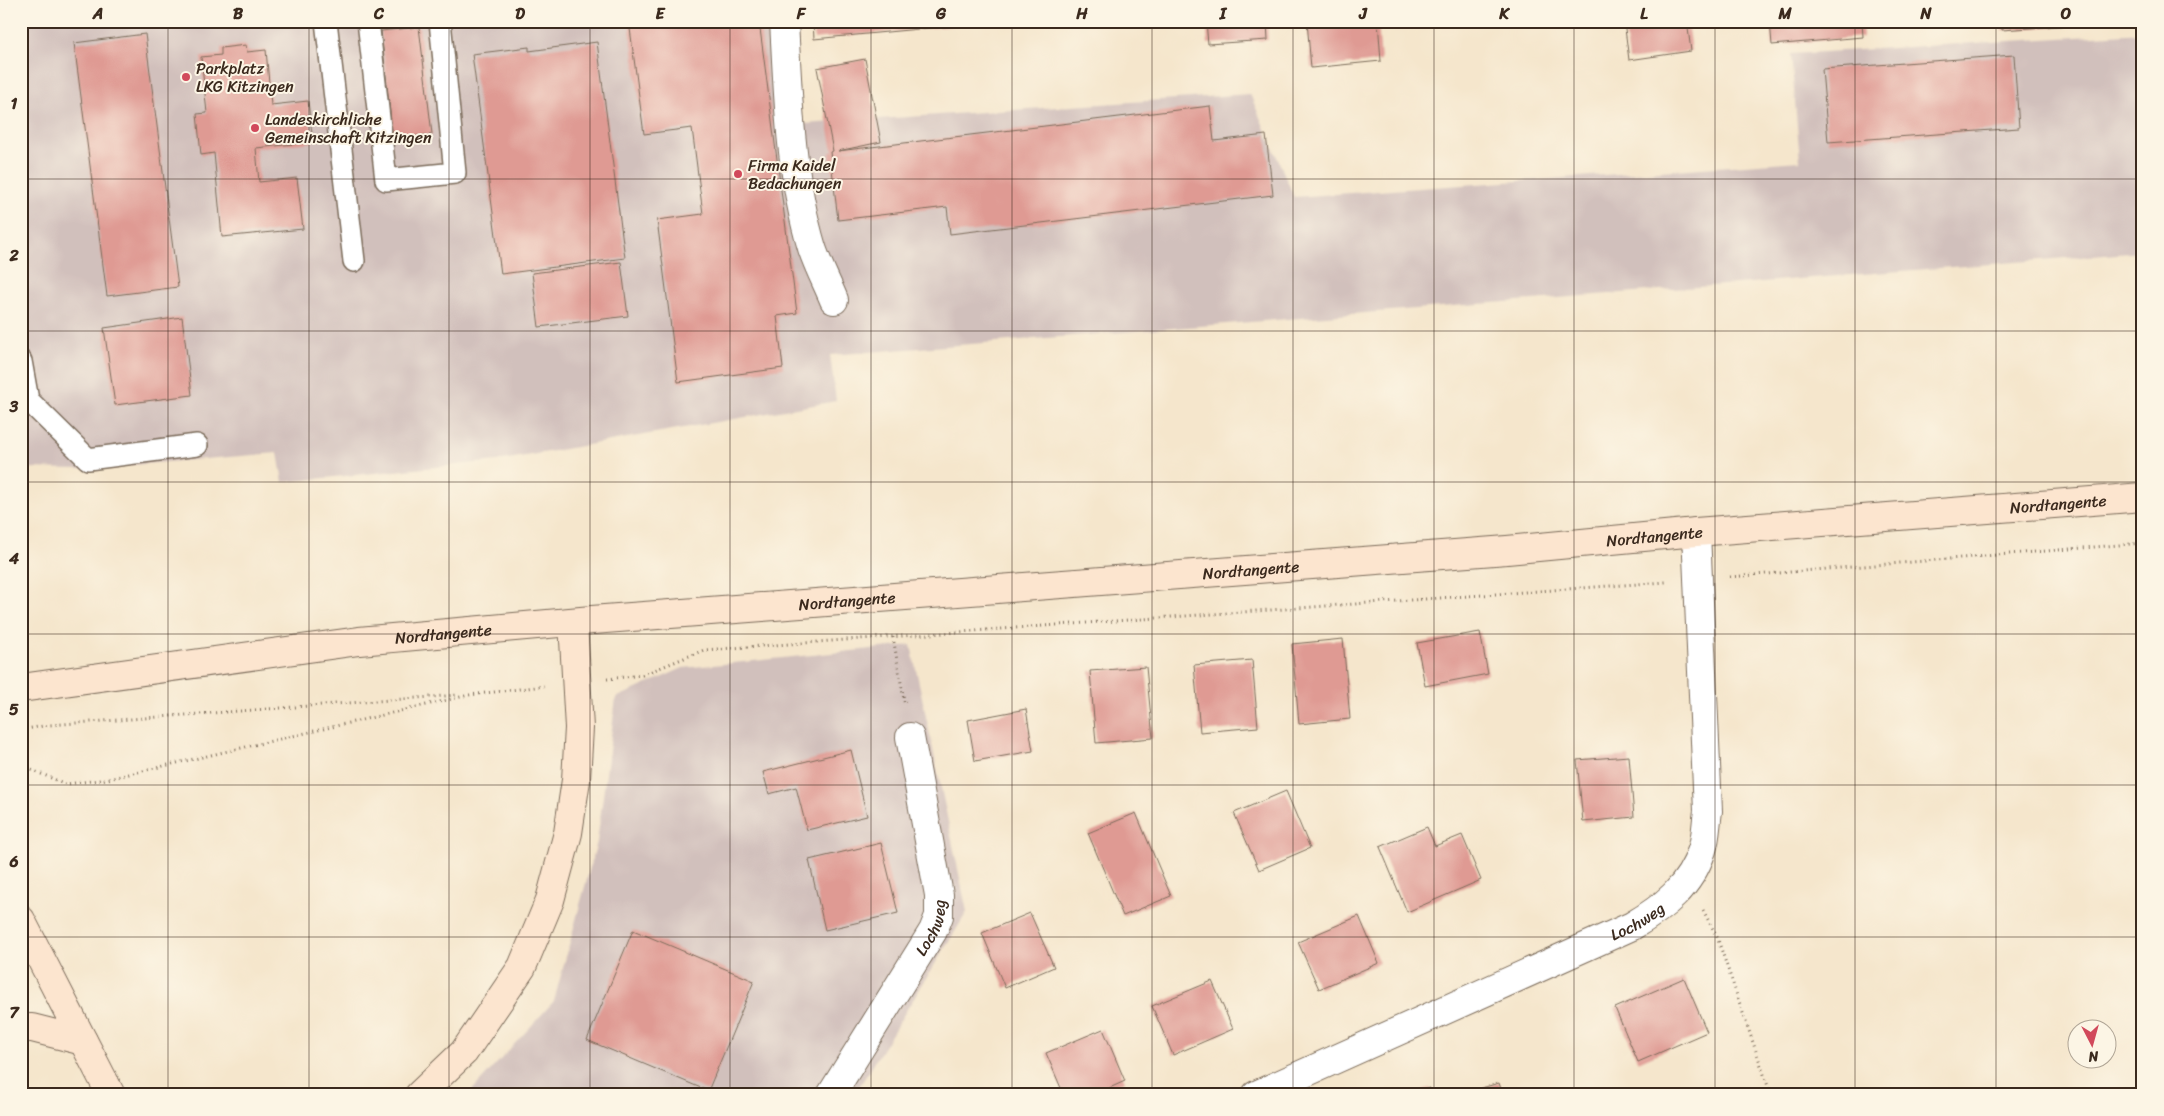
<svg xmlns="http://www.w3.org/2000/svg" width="2164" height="1116" viewBox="0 0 2164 1116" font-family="Sriracha,sans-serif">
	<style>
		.industrial { fill: #d1c0bc }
		.building { fill: #df9a93 }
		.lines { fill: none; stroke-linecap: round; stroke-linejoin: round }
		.service-casing { stroke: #7c6c5b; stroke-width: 24 }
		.minor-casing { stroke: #7c6c5b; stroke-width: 30 }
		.secondary-casing { stroke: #7c6c5b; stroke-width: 30 }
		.path { stroke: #7c6c5b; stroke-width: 3; stroke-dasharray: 1 4; stroke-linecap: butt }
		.service { stroke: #fff; stroke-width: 21 }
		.minor { stroke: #fff; stroke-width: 28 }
		.secondary { stroke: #fce5cf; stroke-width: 28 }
		.grid { fill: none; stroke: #3b2a1e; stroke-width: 1; stroke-opacity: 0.55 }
		.poi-dot { fill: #d1495b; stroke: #fcf5e5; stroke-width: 2 }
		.labels { text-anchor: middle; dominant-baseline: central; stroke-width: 4; stroke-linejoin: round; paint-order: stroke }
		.poi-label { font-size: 16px; fill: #3b2a1e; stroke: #fcf5e5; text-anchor: start }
		.street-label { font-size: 16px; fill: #3b2a1e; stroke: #fcf5e5 }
		.neatline { fill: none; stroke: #3b2a1e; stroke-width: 2 }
		.grid-label { font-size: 16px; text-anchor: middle; font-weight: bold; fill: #3b2a1e }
	</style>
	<rect width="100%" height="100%" fill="#fcf5e5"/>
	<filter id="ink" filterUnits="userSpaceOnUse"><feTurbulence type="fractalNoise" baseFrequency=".02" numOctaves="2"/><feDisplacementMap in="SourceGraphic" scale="10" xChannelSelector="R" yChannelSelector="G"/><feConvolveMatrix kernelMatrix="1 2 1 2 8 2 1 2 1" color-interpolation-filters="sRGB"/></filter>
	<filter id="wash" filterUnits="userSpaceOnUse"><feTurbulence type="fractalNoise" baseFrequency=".0096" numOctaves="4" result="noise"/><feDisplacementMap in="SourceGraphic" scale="20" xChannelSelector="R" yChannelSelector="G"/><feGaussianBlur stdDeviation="1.12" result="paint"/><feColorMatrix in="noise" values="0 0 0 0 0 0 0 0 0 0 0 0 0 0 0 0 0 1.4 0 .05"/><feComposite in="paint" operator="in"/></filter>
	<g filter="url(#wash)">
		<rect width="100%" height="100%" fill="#f5e6cc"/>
		<!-- industrial -->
		<g class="industrial">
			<path d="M 21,21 L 773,21 L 789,125 L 1250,94 L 1294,197 L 1800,161 L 1791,54 L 2143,33 L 2143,252 L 830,355 L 836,401 L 497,461 L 283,482 L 278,453 L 80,469 L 21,468 Z"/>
			<path d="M 911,645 L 967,912 L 854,1095 L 468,1095 L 554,1001 L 597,842 L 616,698 L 683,668 Z"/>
		</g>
		<g id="blocks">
			<!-- building -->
			<g class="building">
				<path d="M 629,21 L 759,21 L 797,313 L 777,316 L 783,368 L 678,382 L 657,220 L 703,214 L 692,128 L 644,134 Z"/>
				<path d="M 813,21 L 982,21 L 982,23 L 814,39 Z"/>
				<path d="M 1206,21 L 1267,21 L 1268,40 L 1208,44 Z"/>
				<path d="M 1307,21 L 1378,21 L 1381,61 L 1311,68 Z"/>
				<path d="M 1624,21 L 1687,21 L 1691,51 L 1629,60 Z"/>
				<path d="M 1770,21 L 1862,21 L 1863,37 L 1772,45 Z"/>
				<path d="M 2001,21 L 2086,21 L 2087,24 L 2002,30 Z"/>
				<path d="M 419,27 L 432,134 L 393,139 L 381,31 Z"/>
				<path d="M 145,34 L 178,287 L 107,296 L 74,43 Z"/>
				<path d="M 597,42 L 625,258 L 501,274 L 472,54 L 529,47 L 529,51 Z"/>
				<path d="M 246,45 L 247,52 L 266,50 L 271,105 L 308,101 L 313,142 L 256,148 L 259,182 L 297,178 L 303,229 L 222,237 L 214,153 L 201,155 L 197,114 L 207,113 L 201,57 L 221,55 L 221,48 Z"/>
				<path d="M 2014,55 L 2019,128 L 1828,142 L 1822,69 Z"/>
				<path d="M 865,59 L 881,142 L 838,151 L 1210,106 L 1214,141 L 1266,135 L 1273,195 L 950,234 L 947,207 L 838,220 L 830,152 L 833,151 L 817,68 Z"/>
				<path d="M 621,262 L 628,316 L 539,327 L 532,273 Z"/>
				<path d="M 182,317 L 192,395 L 115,405 L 104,328 Z"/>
				<path d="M 1480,632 L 1488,674 L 1425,686 L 1417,643 Z"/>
				<path d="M 1343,639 L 1350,719 L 1299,724 L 1292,644 Z"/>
				<path d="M 1252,660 L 1258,727 L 1200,732 L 1194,665 Z"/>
				<path d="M 1146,667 L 1153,738 L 1096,743 L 1090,671 Z"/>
				<path d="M 1026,709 L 1033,751 L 975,761 L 968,720 Z"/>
				<path d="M 851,750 L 867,816 L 807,830 L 796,787 L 769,794 L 763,772 Z"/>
				<path d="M 1629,756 L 1634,817 L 1583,822 L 1577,760 Z"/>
				<path d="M 1286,791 L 1310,848 L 1259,870 L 1234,813 Z"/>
				<path d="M 1136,813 L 1171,896 L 1123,916 L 1088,833 Z"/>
				<path d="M 1427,827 L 1435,846 L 1462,835 L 1481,880 L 1407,912 L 1380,847 Z"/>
				<path d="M 881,843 L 898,913 L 825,930 L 809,860 Z"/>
				<path d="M 1030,913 L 1054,967 L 1005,988 L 982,933 Z"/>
				<path d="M 1359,916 L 1379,963 L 1319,989 L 1298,942 Z"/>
				<path d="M 633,930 L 754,981 L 708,1091 L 587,1040 Z"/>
				<path d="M 1684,978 L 1707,1032 L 1638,1062 L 1615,1008 Z"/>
				<path d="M 1212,981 L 1233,1029 L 1173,1055 L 1152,1006 Z"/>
				<path d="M 1103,1029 L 1125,1081 L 1094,1095 L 1064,1095 L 1046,1053 Z"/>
				<path d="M 1499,1083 L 1503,1095 L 1461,1095 L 1461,1094 Z"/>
				<path d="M 1430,1088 L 1432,1095 L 1411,1095 L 1411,1094 Z"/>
			</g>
		</g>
	</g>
	<g filter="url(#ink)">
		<use href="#blocks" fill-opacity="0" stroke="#7c6c5b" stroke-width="1"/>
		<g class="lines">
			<defs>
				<g id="service">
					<path d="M 326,21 L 354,261"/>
					<path d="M 368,21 L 386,180 L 455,173 L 440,21"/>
					<path d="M 21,361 L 28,400 L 88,459 L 197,445"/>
				</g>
				<g id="minor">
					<path d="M 784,21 C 788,97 790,175 812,248 C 818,266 827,283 834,300"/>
					<path id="s1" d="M 831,1095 L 933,931 L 939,916 L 939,895 L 910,737"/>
					<path id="s2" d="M 1256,1095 L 1632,926 C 1664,907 1690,887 1702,850 C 1706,838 1706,824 1708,811 L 1696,532"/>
				</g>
				<g id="secondary">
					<path id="s3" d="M 21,688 L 359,641 L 592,620 L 1507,550 L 1696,532 L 2143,497"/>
					<path d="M 21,920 L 111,1095"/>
					<path d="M 21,1028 L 32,1028 L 83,1041"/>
					<path d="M 419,1095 L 464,1052 L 522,967 L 550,900 L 568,833 L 576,780 L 579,728 L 573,622"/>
				</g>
			</defs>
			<!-- service casing -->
			<use href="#service" class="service-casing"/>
			<!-- minor casing -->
			<use href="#minor" class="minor-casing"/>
			<!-- secondary casing -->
			<use href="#secondary" class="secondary-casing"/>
			<!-- path -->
			<g class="path">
				<path d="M 1730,577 L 2143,543"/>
				<path d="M 893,637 L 905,706"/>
				<path d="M 607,679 L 642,675 L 704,650 L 1666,582"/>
				<path d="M 21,730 L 49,725 L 458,695"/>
				<path d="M 21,754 L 29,769 L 66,784 L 108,779 L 469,695 L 544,686"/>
				<path d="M 1703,910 L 1717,937 L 1771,1095"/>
			</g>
			<!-- service -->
			<use href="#service" class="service"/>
			<!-- minor -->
			<use href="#minor" class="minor"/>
			<!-- secondary -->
			<use href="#secondary" class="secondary"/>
		</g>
	</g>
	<!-- grid -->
	<path class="grid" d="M 168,21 L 168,1095M 309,21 L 309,1095M 449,21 L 449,1095M 590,21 L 590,1095M 730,21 L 730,1095M 871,21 L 871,1095M 1012,21 L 1012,1095M 1152,21 L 1152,1095M 1293,21 L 1293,1095M 1434,21 L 1434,1095M 1574,21 L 1574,1095M 1715,21 L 1715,1095M 1855,21 L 1855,1095M 1996,21 L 1996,1095M 21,179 L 2143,179M 21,331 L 2143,331M 21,482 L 2143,482M 21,634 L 2143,634M 21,785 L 2143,785M 21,937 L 2143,937"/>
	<!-- markers -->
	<g class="poi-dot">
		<circle cx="186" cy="77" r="5"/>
		<circle cx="255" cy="128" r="5"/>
		<circle cx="738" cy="174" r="5"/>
	</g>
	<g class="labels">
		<!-- poi labels -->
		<g class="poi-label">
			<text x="196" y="68">Parkplatz<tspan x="196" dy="18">LKG Kitzingen</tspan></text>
			<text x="265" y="119">Landeskirchliche<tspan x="265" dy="18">Gemeinschaft Kitzingen</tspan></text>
			<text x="748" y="165">Firma Kaidel<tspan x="748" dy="18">Bedachungen</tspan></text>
		</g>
		<!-- street labels -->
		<g class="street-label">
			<text stroke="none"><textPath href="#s3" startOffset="2046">Nordtangente</textPath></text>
			<text stroke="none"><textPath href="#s3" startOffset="1641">Nordtangente</textPath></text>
			<text stroke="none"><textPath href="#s3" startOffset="1236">Nordtangente</textPath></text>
			<text stroke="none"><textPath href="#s3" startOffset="831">Nordtangente</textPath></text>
			<text stroke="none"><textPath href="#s3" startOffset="426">Nordtangente</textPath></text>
			<text stroke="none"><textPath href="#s2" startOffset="419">Lochweg</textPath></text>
			<text stroke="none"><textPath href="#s1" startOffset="196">Lochweg</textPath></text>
		</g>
	</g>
	<!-- margin -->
	<rect width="2164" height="1116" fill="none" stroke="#fcf5e5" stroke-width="55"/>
	<!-- north arrow -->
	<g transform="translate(2092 1044) rotate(174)"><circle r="24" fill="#fcf5e5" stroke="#afa495"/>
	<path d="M0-4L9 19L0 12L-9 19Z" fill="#d1495b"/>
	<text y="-8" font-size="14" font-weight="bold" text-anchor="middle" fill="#3b2a1e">N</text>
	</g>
	<rect x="28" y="28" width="2108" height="1060" class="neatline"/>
	<g class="grid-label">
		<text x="98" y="19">A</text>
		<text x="238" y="19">B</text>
		<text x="379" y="19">C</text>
		<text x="520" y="19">D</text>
		<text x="660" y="19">E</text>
		<text x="801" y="19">F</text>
		<text x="941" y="19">G</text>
		<text x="1082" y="19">H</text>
		<text x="1223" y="19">I</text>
		<text x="1363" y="19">J</text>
		<text x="1504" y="19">K</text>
		<text x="1644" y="19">L</text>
		<text x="1785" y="19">M</text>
		<text x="1926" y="19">N</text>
		<text x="2066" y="19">O</text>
		<text x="14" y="109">1</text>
		<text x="14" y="261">2</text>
		<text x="14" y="412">3</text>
		<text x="14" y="564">4</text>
		<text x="14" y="715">5</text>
		<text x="14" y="867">6</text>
		<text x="14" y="1018">7</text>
	</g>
</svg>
